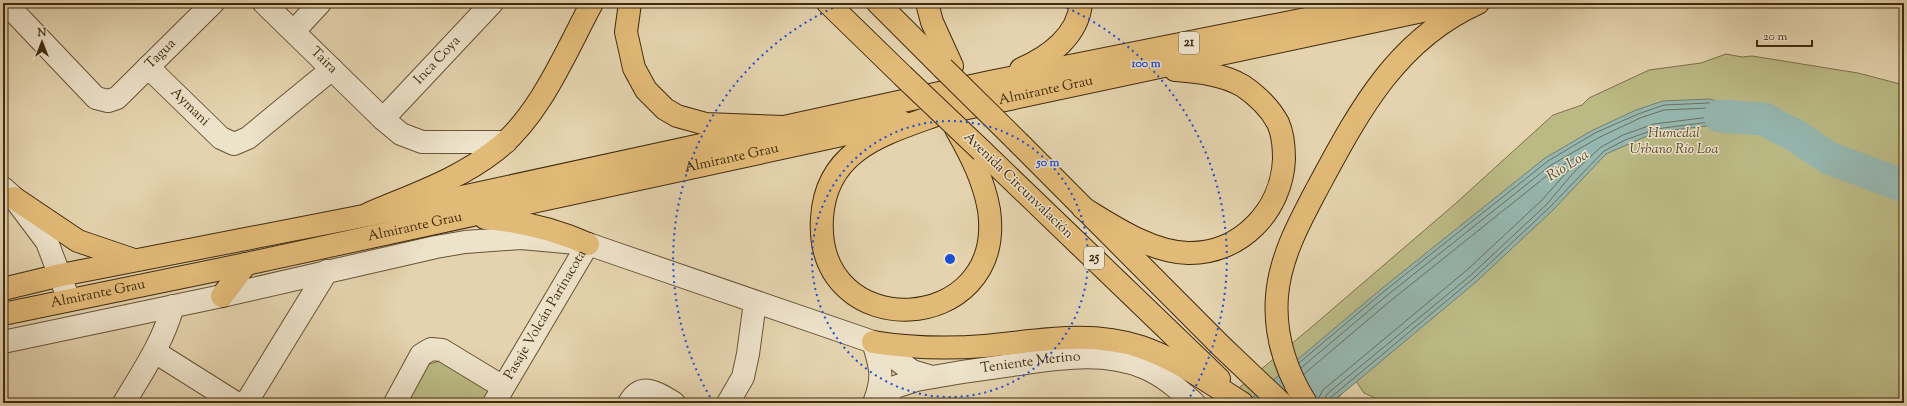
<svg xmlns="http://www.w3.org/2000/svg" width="1907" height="406" viewBox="0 0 1907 406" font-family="'Sorts Mill Goudy',serif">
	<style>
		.green { fill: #bbba85; stroke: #7d724a }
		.water { fill: #96b7b0; stroke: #737f6f }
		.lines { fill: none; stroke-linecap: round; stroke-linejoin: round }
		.shore { stroke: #6a705f; stroke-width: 1 }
		.river { stroke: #96b7b0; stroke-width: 33 }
		.minor-casing { stroke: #685436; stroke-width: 24 }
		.major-casing { stroke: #3f2a0e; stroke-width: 24 }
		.highway-casing { stroke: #3f2a0e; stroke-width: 24 }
		.minor { stroke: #ede2ca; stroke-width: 22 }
		.major { stroke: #e2ba77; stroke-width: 22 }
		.highway { stroke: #e2ba77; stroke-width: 22 }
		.highway-bridge-casing { stroke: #3f2a0e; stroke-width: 24; stroke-linecap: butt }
		.highway-bridge { stroke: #e2ba77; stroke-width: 22 }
		.ring { fill: none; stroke: #1d4ed8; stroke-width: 2; stroke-dasharray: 2 4 }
		.labels { text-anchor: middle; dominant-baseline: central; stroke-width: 3; stroke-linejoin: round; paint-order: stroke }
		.shield { fill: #ede2ca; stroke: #736146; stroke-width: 1 }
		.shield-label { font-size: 13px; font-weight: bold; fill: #3f2a0e }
		.street-label { font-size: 14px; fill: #3f2a0e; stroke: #ede2ca }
		.park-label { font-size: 14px; font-style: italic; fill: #584726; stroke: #ede2ca }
		.water-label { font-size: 15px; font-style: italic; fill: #554d36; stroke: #ede2ca }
		.centre { fill: #1d4ed8; stroke: #ede2ca; stroke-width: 2 }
		.ring-label { font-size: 12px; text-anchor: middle; font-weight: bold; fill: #1d4ed8; stroke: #ede2ca; stroke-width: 3; stroke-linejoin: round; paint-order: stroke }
	</style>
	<rect width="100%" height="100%" fill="#e4d3ae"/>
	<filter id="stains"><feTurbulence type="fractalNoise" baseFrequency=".005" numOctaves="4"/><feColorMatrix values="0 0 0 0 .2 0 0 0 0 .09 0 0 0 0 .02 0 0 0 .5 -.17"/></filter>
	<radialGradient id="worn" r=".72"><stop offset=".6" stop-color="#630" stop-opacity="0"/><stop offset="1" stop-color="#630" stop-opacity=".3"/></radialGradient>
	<!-- green -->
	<g class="green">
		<path d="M 1726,54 L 1742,57 L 1752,56 L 1858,73 L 1904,85 L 1904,403 L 1589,403 L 1526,400 L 1465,403 L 1399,403 L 1380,400 L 1364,393 L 1356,381 L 1401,344 L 1369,361 L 1334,403 L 1221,403 L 1314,325 L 1455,204 L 1553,115 L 1582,105 L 1589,98 L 1649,70 L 1701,63 Z"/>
		<path d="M 448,359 L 485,381 L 489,398 L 487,403 L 406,403 L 429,364 Z"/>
	</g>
	<!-- water -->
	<path class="water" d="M 1710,99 L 1765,119 L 1656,132 L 1606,154 L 1552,211 L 1477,281 L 1331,403 L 1246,403 L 1380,290 L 1545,158 L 1593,130 L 1636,110 L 1663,101 Z"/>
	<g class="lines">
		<!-- shore -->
		<g class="shore">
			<path d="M 1299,363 L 1382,293 L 1548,161 L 1595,133 L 1638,114 L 1664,105 L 1709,103 L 1741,115 L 1740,118 L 1656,129 L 1625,140 L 1604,151 L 1549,208 L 1474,278 L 1330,398 L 1328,403"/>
			<path d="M 1301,368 L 1385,297 L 1551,165 L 1598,138 L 1640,118 L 1664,110 L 1708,108 L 1720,113 L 1718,116 L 1654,124 L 1623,135 L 1601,147 L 1575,171 L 1546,205 L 1471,275 L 1327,394 L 1323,403"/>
			<path d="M 1304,374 L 1389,302 L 1554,170 L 1575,158 L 1577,159 L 1577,161 L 1541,201 L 1467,270 L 1323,390 L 1317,401"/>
		</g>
		<!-- river -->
		<path class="river" d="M 1720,116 L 1765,119 L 1780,128 L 1793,134 L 1829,158 L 1904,186"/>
		<defs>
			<g id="minor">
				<path id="s1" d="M 264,3 L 383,119 L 401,134 L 422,142 L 506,142"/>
				<path id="s2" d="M 16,14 L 96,98 L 108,101 L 117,98 L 213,3"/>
				<path d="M 294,31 L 320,3"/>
				<path id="s3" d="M 148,67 L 221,138 L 234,144 L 248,138 L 332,69"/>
				<path id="s4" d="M 383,119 L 492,3"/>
				<path d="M 3,188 L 14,198 L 47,242 L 69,300"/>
				<path d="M 3,342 L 222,296 L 436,247 L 465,242 L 521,238 L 588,244 L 873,342 L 912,371 L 932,377"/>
				<path d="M 873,342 C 881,367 884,378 874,403"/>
				<path d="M 155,352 L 236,403"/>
				<path d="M 124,403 C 143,371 163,342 173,306"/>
				<path d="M 246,403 L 327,271"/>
				<path d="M 395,403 L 421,355 L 431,349 L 442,350 L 503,387"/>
				<path id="s5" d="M 494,403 L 588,244"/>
				<path d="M 629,403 C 642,381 658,393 674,403"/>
				<path d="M 728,403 L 743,377 L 748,354 L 755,302"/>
				<path id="s6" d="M 877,403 L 895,387 L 916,380 C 948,374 980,369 1012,365 C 1056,359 1103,350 1145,368 C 1164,376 1178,389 1194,403"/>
			</g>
			<g id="major">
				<path d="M 14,198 L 78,241 L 134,260"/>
				<path d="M 485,218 C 522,221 554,229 588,244"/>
				<path d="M 3,289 L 61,275 L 466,196 L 770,130"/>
				<path d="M 222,296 L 246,264"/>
				<path id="s7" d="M 3,314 L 246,264 L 902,122"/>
			</g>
			<g id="highway">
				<path d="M 630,3 L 626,32 L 634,68 L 646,90 L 665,109 L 677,116 L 706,124 L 784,127 L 990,82 L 1381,4"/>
				<path d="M 828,3 L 903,76"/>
				<path d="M 878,3 L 943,68"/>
				<path d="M 927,3 L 932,22 L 952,66"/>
				<path d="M 1021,69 C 1049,57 1078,36 1081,3"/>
				<path id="s8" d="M 956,129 C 971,155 984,181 989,210 C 1007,337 814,346 822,218 C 826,149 884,134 939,114 L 1460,3"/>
				<path d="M 1020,144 L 1220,345 L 1281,403"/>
				<path d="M 982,151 L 1219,379"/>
				<path d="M 1083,208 C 1114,227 1151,252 1188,253 C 1241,254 1282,210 1284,159 C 1284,147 1283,134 1278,123 C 1270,108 1256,95 1243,86 C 1223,74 1198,72 1175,70"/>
				<path d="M 368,214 C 412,195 458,180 496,150 C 540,116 566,51 592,3"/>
				<path d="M 873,342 C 910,348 947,349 985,346 C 1037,341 1090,330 1141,347 C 1177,359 1210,383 1242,403"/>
				<path d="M 1306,403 C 1286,371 1274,334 1277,296 C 1280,257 1300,221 1318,187 C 1359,111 1396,40 1478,3"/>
			</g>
		</defs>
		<!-- minor casing -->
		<use href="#minor" class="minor-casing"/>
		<!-- major casing -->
		<use href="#major" class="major-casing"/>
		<!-- highway casing -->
		<use href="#highway" class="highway-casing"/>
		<!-- minor -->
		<use href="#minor" class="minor"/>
		<!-- major -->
		<use href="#major" class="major"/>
		<!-- highway -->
		<use href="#highway" class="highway"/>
		<defs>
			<g id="highway-bridge">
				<path d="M 943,68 L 1020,144"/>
				<path d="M 903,76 L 982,151"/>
			</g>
		</defs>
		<!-- highway-bridge casing -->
		<use href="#highway-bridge" class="highway-bridge-casing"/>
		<!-- highway-bridge -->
		<use href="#highway-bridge" class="highway-bridge"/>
	</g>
	<!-- distance rings -->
	<g class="ring">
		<circle cx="950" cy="259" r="138"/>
		<path d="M713 402A277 277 0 0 1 844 3M1056 3A277 277 0 0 1 1187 402"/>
	</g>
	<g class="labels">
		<!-- shield labels -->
		<g class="shield">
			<rect x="1179" y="32" width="20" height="22" rx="3"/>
			<rect x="1084" y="247" width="20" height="22" rx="3"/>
		</g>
		<g class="shield-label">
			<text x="1189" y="43">21</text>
			<text x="1094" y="258">25</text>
		</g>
		<!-- street labels -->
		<g class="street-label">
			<text stroke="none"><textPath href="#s2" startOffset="200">Tagua</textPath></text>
			<text stroke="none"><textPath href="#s1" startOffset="83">Taira</textPath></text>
			<text stroke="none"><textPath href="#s4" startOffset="80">Inca Coya</textPath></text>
			<text stroke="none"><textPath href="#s8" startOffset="656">Almirante Grau</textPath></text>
			<text stroke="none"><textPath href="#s3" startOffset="58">Aymani</textPath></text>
			<text stroke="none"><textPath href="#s7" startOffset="745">Almirante Grau</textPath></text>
			<text transform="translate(1018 186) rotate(44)">Avenida Circunvalación</text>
			<text stroke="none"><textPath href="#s7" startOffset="421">Almirante Grau</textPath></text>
			<text stroke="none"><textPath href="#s7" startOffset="97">Almirante Grau</textPath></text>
			<text stroke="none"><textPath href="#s5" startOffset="102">Pasaje Volcán Parinacota</textPath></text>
			<text stroke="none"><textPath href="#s6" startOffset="162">Teniente Merino</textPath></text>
		</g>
		<!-- park labels -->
		<g class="park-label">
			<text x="1674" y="134">Humedal<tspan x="1674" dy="16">Urbano Río Loa</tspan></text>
		</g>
		<!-- water labels -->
		<g class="water-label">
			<text transform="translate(1568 166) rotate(-32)">Río Loa</text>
		</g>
	</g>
	<circle cx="950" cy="259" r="6" class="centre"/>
	<g class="ring-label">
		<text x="1146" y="67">100 m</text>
		<text x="1048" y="166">50 m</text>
	</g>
	<!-- margin -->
	<rect width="1907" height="406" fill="none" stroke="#e4d3ae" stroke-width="16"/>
	<rect x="4" y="4" width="1899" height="398" fill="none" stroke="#3f2a0e" stroke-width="2"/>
	<rect x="8" y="8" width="1891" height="390" fill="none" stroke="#3f2a0e"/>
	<!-- north arrow -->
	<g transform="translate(42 42)" stroke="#ede2ca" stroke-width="3" paint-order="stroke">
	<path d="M0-3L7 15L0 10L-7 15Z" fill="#3f2a0e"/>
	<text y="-6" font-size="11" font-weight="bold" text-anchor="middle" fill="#3f2a0e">N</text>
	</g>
	<!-- scale -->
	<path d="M1757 40v6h55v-6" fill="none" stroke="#3f2a0e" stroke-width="2"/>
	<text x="1763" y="40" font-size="12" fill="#3f2a0e" stroke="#ede2ca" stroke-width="3" paint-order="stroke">20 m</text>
	<rect width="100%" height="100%" filter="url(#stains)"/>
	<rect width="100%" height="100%" fill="url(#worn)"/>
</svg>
